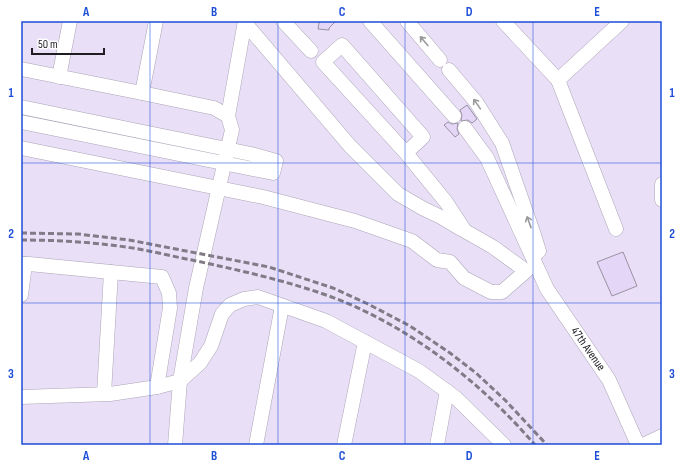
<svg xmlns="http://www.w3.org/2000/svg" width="683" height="466" viewBox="0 0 683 466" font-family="'Sofia Sans Condensed',sans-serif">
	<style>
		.built { fill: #e9dff7 }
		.building { fill: #e4d6f6; stroke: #9992a2 }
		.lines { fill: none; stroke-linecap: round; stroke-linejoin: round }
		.minor-casing { stroke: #aca5b6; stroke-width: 15 }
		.minor { stroke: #fff; stroke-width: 14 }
		.rail { stroke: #807b86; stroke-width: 3; stroke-dasharray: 6 3; stroke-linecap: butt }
		.oneway { stroke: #9a999c }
		.grid { fill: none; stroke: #1d4ed8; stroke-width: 1; stroke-opacity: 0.55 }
		.labels { text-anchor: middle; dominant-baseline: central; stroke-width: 3; stroke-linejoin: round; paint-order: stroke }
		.street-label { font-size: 12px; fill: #1f1d23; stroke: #fff }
		.neatline { fill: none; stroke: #1d4ed8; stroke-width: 1.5 }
		.grid-label { font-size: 13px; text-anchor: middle; font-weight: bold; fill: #1d4ed8 }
	</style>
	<rect width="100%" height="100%" fill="#f5edff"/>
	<!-- built -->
	<rect class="built" x="21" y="21" width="641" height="424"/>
	<!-- building -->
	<g class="building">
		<path d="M 321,21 L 336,21 L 329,28 L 329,30 L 318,29 L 319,23 Z"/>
		<path d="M 467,105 L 477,119 L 472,123 L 468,120 L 461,121 L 462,115 L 460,110 Z"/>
		<path d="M 448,122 L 452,124 L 458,123 L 457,129 L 459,134 L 455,137 L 444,125 Z"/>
		<path d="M 623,252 L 637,286 L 612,296 L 597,262 Z"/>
	</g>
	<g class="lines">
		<defs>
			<g id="minor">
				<path d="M 156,21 L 142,93 L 214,108 L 228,116 L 232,130 L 196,288 L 180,381 L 175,445"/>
				<path d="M 283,21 L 311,51"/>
				<path d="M 370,21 L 454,116"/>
				<path d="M 407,21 L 440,60"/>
				<path d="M 503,21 L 558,80 L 616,229"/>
				<path d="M 245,23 L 350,146 L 398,194 L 424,209 L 441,217 L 461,229"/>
				<path d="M 21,69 L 142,93"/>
				<path d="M 449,70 L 476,102 L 502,143 L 534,235 L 539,251 L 534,255"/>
				<path d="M 59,77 L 70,21"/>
				<path d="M 558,80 L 622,21"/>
				<path d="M 21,107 L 251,154 L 276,161 L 273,173 L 21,122"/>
				<path d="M 228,116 L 245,21"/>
				<path d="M 465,128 L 487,158 L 547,289 L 609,380 L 638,445"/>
				<path d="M 21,148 L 263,197 L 355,221 L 412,241 L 437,260 L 450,262 L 464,278 L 491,292 L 502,292 L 526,271 L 493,247 L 465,231 L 446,202 L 406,153 L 323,62 L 342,45 L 423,137 L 406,153"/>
				<path d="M 662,184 L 662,200"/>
				<path d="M 21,264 L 29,264 L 162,277 L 169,293 L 170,308 L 157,387"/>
				<path d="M 21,295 L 25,264"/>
				<path d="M 104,394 L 111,272"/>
				<path d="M 21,397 L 110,394 L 157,387 L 180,381 L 200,363 L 211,346 L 222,314 L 230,305 L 244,299 L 258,297 L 326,321 L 419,371 L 456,398 L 504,445"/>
				<path d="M 256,445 L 282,306"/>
				<path d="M 344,445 L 365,342"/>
				<path d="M 437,445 L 447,391"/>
				<path d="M 643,445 L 662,436"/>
			</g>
		</defs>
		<!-- minor casing -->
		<use href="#minor" class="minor-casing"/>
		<!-- minor -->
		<use href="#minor" class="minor"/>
		<!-- rail -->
		<g class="rail">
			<path d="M 21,233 L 78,234 L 129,240 L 269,267 L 333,288 L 368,304 L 410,326 L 450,353 L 476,373 L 505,400 L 547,445"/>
			<path d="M 21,240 C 56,240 91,242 126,247 C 148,250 170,256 192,260 C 238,270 284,280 329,296 C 408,325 481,382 535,445"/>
		</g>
	</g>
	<!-- one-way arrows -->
	<defs><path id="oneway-shaft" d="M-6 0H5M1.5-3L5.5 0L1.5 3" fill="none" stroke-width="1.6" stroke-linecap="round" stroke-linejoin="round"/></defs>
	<g class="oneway">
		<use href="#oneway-shaft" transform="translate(424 41) rotate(-130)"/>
		<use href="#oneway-shaft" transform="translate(477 104) rotate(-125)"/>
		<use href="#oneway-shaft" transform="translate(529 222) rotate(-110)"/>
	</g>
	<!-- grid -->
	<path class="grid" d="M 150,21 L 150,445M 278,21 L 278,445M 405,21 L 405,445M 533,21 L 533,445M 21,163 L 662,163M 21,303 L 662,303"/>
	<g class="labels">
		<!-- street labels -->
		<g class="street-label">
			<text transform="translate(588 349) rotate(55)">47th Avenue</text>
		</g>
	</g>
	<!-- border -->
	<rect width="683" height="466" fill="none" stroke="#ffffff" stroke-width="44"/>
	<!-- scale -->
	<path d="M32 48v6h72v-6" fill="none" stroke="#1f1d23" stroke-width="2"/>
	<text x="38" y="48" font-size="12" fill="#1f1d23" stroke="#ffffff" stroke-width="3" paint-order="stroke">50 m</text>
	<rect x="22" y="22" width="639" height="422" class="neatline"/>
	<g class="grid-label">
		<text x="86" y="16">A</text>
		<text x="214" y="16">B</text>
		<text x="342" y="16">C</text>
		<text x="469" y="16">D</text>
		<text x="597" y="16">E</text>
		<text x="11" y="97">1</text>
		<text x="672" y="97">1</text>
		<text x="11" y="238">2</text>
		<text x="672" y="238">2</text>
		<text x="11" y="378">3</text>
		<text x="672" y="378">3</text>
		<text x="86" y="460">A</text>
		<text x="214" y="460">B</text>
		<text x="342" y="460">C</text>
		<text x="469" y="460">D</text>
		<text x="597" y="460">E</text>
	</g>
</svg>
